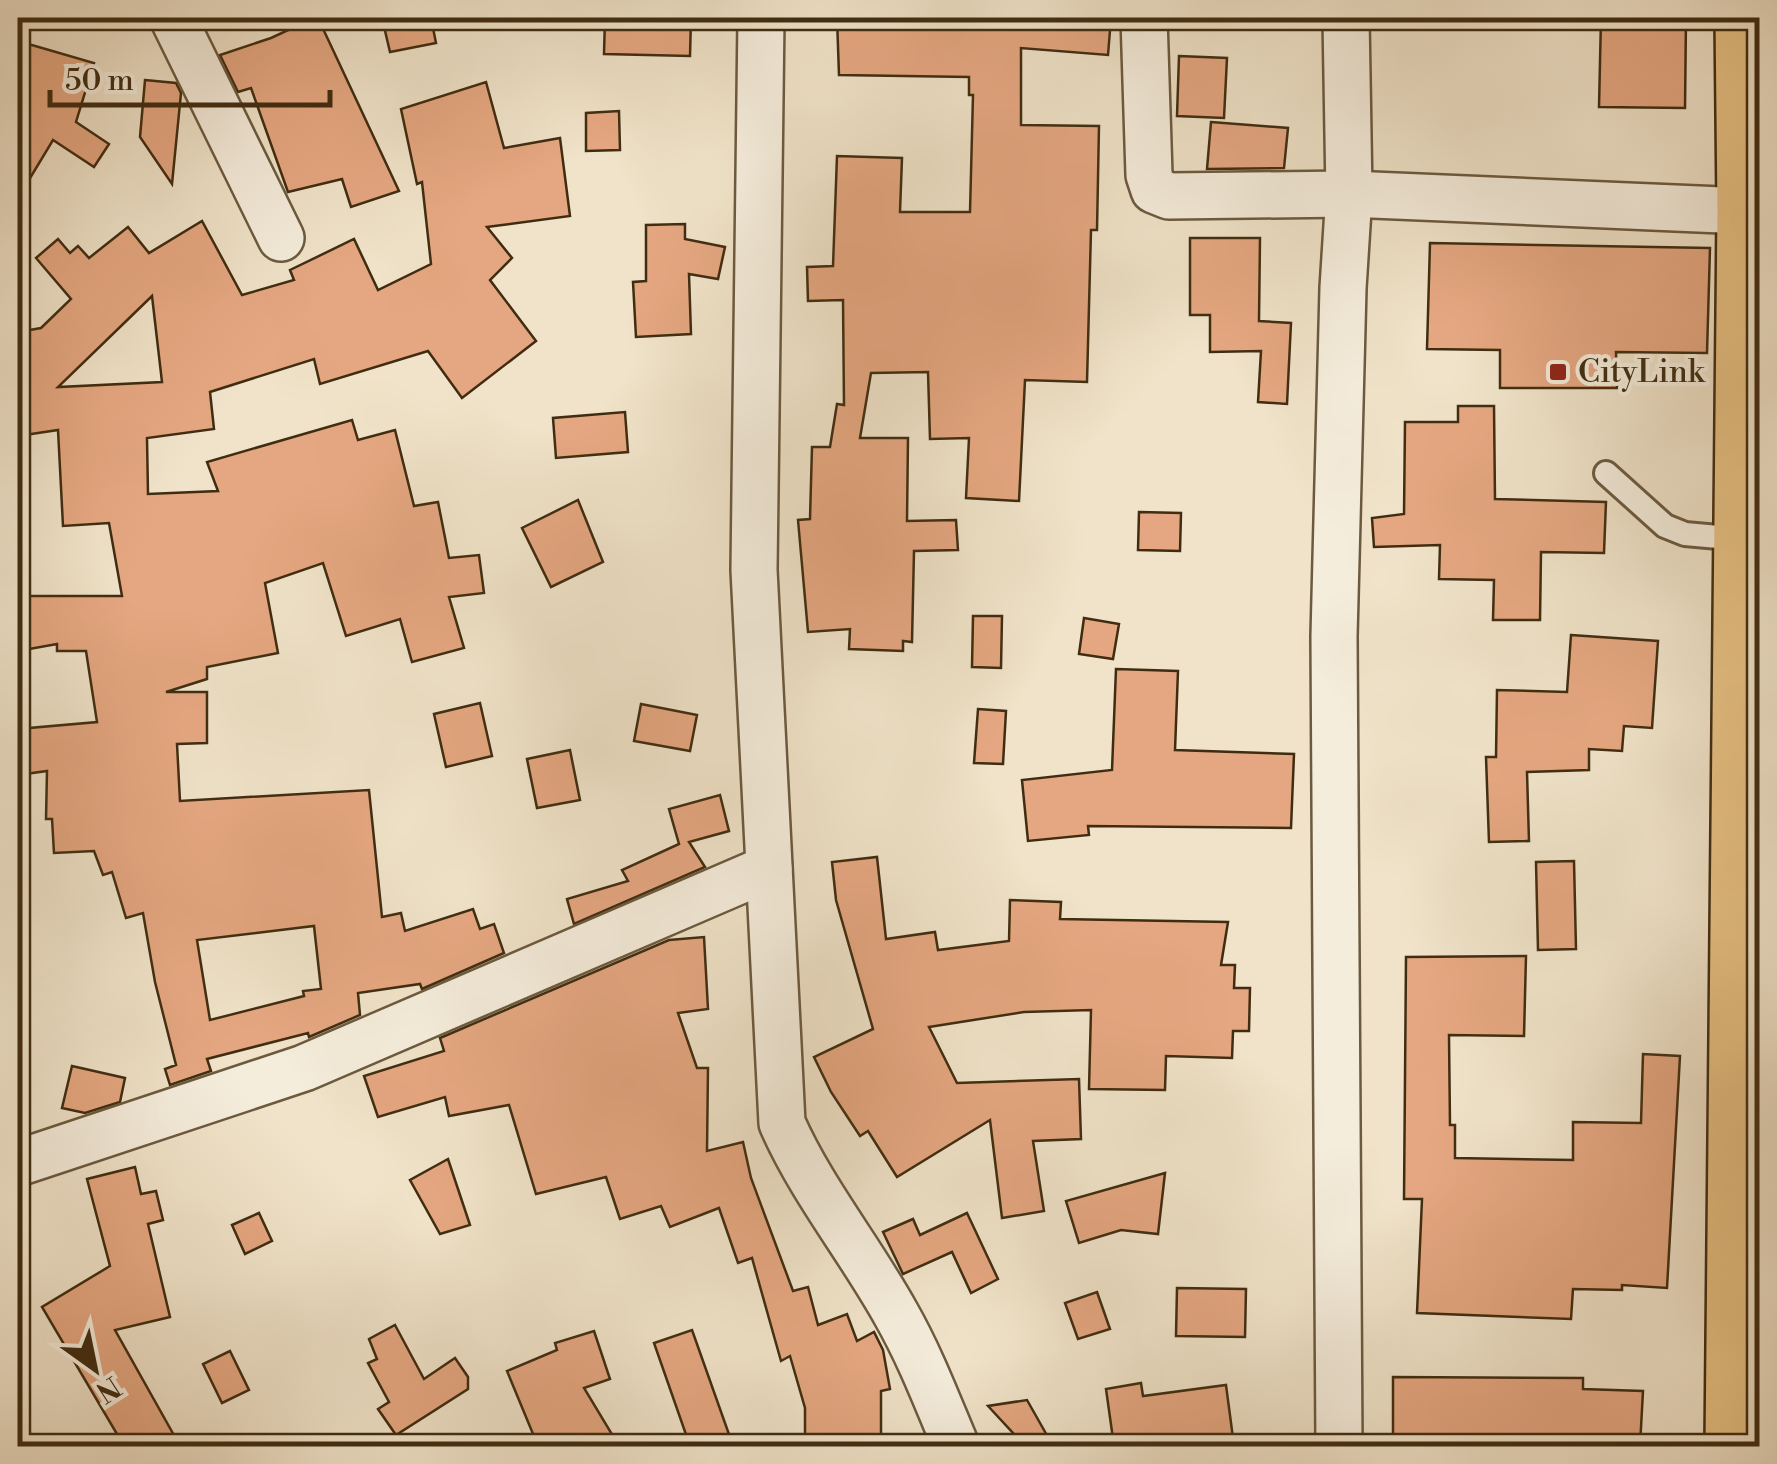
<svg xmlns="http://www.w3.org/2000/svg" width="1777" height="1464" viewBox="0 0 1777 1464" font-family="'Libre Bodoni',serif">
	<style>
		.building { fill: #e5a781; stroke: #402d11; stroke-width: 2.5; fill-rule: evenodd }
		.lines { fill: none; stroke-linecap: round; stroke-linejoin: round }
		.lane-casing { stroke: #6c5a3f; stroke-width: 28 }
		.street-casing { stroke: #6c5a3f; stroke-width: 50 }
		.highway-casing { stroke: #402d11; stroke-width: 60 }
		.path { stroke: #402d11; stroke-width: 6; stroke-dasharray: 2.5 5; stroke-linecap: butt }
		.lane { stroke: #f5eddc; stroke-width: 22 }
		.street { stroke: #f5eddc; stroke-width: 45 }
		.highway { stroke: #e8c284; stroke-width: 55 }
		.poi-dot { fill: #8f2418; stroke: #f5eddc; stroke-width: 4 }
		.labels { text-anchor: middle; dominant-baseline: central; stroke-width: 8; stroke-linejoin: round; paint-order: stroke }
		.poi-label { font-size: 32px; fill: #402d11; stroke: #f5eddc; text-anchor: start }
	</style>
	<rect width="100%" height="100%" fill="#f0e3c9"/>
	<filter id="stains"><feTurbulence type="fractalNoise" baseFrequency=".002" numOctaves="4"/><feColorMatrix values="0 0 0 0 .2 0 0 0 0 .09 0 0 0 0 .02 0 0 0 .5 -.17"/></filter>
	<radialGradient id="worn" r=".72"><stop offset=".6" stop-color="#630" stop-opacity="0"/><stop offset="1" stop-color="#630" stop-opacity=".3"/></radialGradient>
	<!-- building -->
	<g class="building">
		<path d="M 314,18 L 318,18 L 399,191 L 351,207 L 342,179 L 288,192 L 251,88 L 238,92 L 220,55 L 271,38 Z"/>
		<path d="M 382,18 L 431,18 L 436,43 L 390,52 Z"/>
		<path d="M 605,18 L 691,18 L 690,56 L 604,54 Z"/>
		<path d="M 837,18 L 1111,18 L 1108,55 L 1021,48 L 1021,125 L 1099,126 L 1097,230 L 1091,230 L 1087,382 L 1025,380 L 1019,501 L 966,498 L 969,438 L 930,439 L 928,372 L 871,373 L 860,438 L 908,438 L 907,521 L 956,520 L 958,550 L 914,551 L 912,642 L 903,641 L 903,651 L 849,649 L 850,629 L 808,632 L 798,520 L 810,519 L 812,447 L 830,447 L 837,404 L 844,405 L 843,300 L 808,301 L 807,267 L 833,266 L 837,156 L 902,158 L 900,212 L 970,212 L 973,95 L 969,95 L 969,77 L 839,75 Z"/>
		<path d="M 1601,18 L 1686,18 L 1685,108 L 1599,107 Z"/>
		<path d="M 18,41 L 94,63 L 76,122 L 109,144 L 94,167 L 53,140 L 18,198 Z"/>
		<path d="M 1179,56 L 1227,58 L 1224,118 L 1177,116 Z"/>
		<path d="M 145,80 L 176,83 L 181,93 L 172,184 L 140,137 Z"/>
		<path d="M 486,82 L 504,148 L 560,138 L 570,216 L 487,227 L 512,258 L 490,280 L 536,341 L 462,398 L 428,351 L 320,384 L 314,359 L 210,392 L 214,429 L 147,438 L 148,494 L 218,491 L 207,462 L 352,420 L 358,440 L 395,430 L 414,506 L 438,502 L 449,558 L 479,555 L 484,593 L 449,597 L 464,648 L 412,662 L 400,619 L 346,636 L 323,563 L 265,583 L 278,653 L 207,667 L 207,679 L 166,692 L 207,692 L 207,743 L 177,744 L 180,801 L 369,790 L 382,917 L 401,913 L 405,931 L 473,909 L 480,929 L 494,924 L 504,953 L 422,989 L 420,984 L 358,993 L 360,1015 L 309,1037 L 308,1033 L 207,1059 L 211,1071 L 170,1085 L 165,1069 L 176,1065 L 155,982 L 143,913 L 126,918 L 112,872 L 103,875 L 94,851 L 54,853 L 52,819 L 46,819 L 47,771 L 18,775 L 18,729 L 97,722 L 86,651 L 57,651 L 57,644 L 18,651 L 18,596 L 122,596 L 109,523 L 63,526 L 58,430 L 18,436 L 18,388 L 24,388 L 18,332 L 41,328 L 71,299 L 36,258 L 58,239 L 70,253 L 78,246 L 89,258 L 128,227 L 149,253 L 202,221 L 242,295 L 294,280 L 290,270 L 354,239 L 378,290 L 431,264 L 422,182 L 417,184 L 401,109 ZM 152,296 L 162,382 L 58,387 ZM 314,926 L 321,989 L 303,991 L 304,996 L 210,1020 L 197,940 Z"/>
		<path d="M 619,111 L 620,150 L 586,151 L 586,113 Z"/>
		<path d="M 1211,122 L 1288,128 L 1284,168 L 1207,169 Z"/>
		<path d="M 685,224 L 685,239 L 725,247 L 718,279 L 689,274 L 691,334 L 636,337 L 633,282 L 646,281 L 646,225 Z"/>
		<path d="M 1190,238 L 1260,238 L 1259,321 L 1291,323 L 1287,404 L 1258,402 L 1261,351 L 1210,352 L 1210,315 L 1190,315 Z"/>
		<path d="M 1430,243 L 1710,248 L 1707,353 L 1616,352 L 1617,388 L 1500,388 L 1500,350 L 1427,349 Z"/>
		<path d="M 1458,406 L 1494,406 L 1495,499 L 1606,502 L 1604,553 L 1541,552 L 1540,620 L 1493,620 L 1494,580 L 1439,579 L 1440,545 L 1374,547 L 1372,518 L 1404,514 L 1405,422 L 1458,422 Z"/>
		<path d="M 625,412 L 628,452 L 556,458 L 553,418 Z"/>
		<path d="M 578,500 L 603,562 L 551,587 L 522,528 Z"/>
		<path d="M 1139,512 L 1181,513 L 1180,551 L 1138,550 Z"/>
		<path d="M 973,616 L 1002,616 L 1001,668 L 972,667 Z"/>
		<path d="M 1084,618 L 1119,624 L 1113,659 L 1079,654 Z"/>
		<path d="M 1571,635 L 1658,641 L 1652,728 L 1624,726 L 1622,751 L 1589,749 L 1589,770 L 1527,772 L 1529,841 L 1489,842 L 1486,757 L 1496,757 L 1497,690 L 1567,692 Z"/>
		<path d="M 1116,669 L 1178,671 L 1175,750 L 1294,754 L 1291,828 L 1088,826 L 1089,835 L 1028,841 L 1022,780 L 1112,770 Z"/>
		<path d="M 480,703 L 492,756 L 446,767 L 434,714 Z"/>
		<path d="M 641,704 L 697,715 L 690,751 L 634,741 Z"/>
		<path d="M 978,709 L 1006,711 L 1003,764 L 974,763 Z"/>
		<path d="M 570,750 L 580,800 L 537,808 L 527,759 Z"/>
		<path d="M 720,795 L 729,831 L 689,842 L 705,867 L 574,924 L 567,899 L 628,881 L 622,870 L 679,844 L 669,809 Z"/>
		<path d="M 877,857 L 886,939 L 935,932 L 938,950 L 1009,941 L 1010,900 L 1061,902 L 1060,919 L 1228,922 L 1221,965 L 1235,965 L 1234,988 L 1250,988 L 1249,1031 L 1233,1031 L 1232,1058 L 1166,1056 L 1165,1090 L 1089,1089 L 1091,1010 L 1024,1012 L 929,1027 L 957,1083 L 1079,1079 L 1081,1139 L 1033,1141 L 1044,1211 L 1002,1218 L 990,1120 L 897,1177 L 868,1131 L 860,1136 L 831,1092 L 814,1057 L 873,1029 L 836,900 L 832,862 Z"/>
		<path d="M 1574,861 L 1576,949 L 1538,950 L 1536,862 Z"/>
		<path d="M 704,937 L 708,1009 L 678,1013 L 697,1068 L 708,1068 L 707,1151 L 743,1142 L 751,1178 L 793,1291 L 808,1287 L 818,1325 L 847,1314 L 857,1341 L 874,1332 L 883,1350 L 890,1389 L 881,1391 L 881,1446 L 805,1446 L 805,1408 L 790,1356 L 781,1361 L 752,1258 L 738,1263 L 719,1208 L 670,1227 L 661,1206 L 620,1219 L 606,1177 L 536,1194 L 509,1105 L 449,1116 L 445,1097 L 378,1117 L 364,1076 L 444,1051 L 440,1038 L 669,940 Z"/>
		<path d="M 1526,956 L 1524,1036 L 1449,1035 L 1450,1125 L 1455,1125 L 1455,1158 L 1573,1160 L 1573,1122 L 1641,1123 L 1643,1054 L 1680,1056 L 1667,1288 L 1622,1285 L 1622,1290 L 1573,1289 L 1571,1319 L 1417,1313 L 1422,1199 L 1404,1199 L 1406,957 Z"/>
		<path d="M 72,1066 L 125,1078 L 120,1102 L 85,1113 L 62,1108 Z"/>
		<path d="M 448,1159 L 470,1225 L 440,1234 L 410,1180 Z"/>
		<path d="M 135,1167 L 141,1194 L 156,1191 L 163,1220 L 148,1224 L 170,1317 L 115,1330 L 180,1446 L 124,1446 L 42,1307 L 110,1266 L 87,1179 Z"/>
		<path d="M 1165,1173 L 1158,1234 L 1121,1230 L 1079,1243 L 1066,1201 Z"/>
		<path d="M 259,1213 L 272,1241 L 245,1254 L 232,1225 Z"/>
		<path d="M 967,1213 L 998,1279 L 971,1293 L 952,1252 L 903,1274 L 883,1232 L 913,1219 L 920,1235 Z"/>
		<path d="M 1177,1288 L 1246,1289 L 1245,1337 L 1176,1336 Z"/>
		<path d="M 1097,1292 L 1110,1329 L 1078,1339 L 1065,1303 Z"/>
		<path d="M 395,1325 L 424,1379 L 455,1358 L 468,1377 L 468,1389 L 396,1435 L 378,1409 L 389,1402 L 368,1363 L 377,1359 L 369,1339 Z"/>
		<path d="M 692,1330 L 731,1440 L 711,1446 L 690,1446 L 654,1343 Z"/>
		<path d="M 594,1331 L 610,1379 L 584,1388 L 619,1446 L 538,1446 L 507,1371 L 557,1350 L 555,1343 Z"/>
		<path d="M 230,1351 L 249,1390 L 222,1403 L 203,1364 Z"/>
		<path d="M 1393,1377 L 1583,1378 L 1583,1389 L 1643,1391 L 1640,1446 L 1393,1446 Z"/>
		<path d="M 1141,1383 L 1143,1396 L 1226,1385 L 1233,1438 L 1162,1446 L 1114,1446 L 1106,1389 Z"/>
		<path d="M 1027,1400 L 1053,1446 L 1025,1446 L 988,1406 Z"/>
	</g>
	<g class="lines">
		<defs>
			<path id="lane" d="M 1606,473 L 1665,526 L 1685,534 L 1741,539"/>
			<g id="street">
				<path d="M 173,18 L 281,238"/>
				<path d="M 761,18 L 754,570 L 782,1123 C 812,1191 860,1249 896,1314 C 920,1356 937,1401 956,1446"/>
				<path d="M 1144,18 L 1149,175 L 1154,190 L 1169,196 L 1349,194 L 1745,211"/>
				<path d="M 18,1163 L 304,1068 L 769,868"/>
				<path d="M 1339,1446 L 1334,636 L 1343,288 L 1349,194 L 1346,18"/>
			</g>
			<path id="highway" d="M 1733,1446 L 1745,211 L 1743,18"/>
		</defs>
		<!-- lane casing -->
		<use href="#lane" class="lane-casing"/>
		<!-- street casing -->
		<use href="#street" class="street-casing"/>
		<!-- highway casing -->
		<use href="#highway" class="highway-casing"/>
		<!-- path -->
		<path class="path" d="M 41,18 L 74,18"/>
		<!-- lane -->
		<use href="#lane" class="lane"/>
		<!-- street -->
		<use href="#street" class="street"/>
		<!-- highway -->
		<use href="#highway" class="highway"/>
	</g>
	<!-- markers -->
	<rect class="poi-dot" x="1548" y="362" width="20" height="20" rx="5"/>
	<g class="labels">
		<!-- poi labels -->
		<g class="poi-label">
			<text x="1578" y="372">CityLink</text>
		</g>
	</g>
	<!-- margin -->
	<rect width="1777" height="1464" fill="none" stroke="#f0e3c9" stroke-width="60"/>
	<rect x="20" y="20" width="1737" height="1424" fill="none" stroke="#402d11" stroke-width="5"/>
	<rect x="30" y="30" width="1717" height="1404" fill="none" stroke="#402d11" stroke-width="2.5"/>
	<!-- north arrow -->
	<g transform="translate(95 1369) rotate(147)" stroke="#f5eddc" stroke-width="8" paint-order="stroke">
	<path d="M0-8L18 38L0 25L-18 38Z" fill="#402d11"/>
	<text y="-15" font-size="28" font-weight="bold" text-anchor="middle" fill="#402d11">N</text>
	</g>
	<!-- scale -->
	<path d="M50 90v15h280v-15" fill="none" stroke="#402d11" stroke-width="5"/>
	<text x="65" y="90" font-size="30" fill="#402d11" stroke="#f5eddc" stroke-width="8" paint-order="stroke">50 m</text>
	<rect width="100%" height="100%" filter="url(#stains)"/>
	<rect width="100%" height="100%" fill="url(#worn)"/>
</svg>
